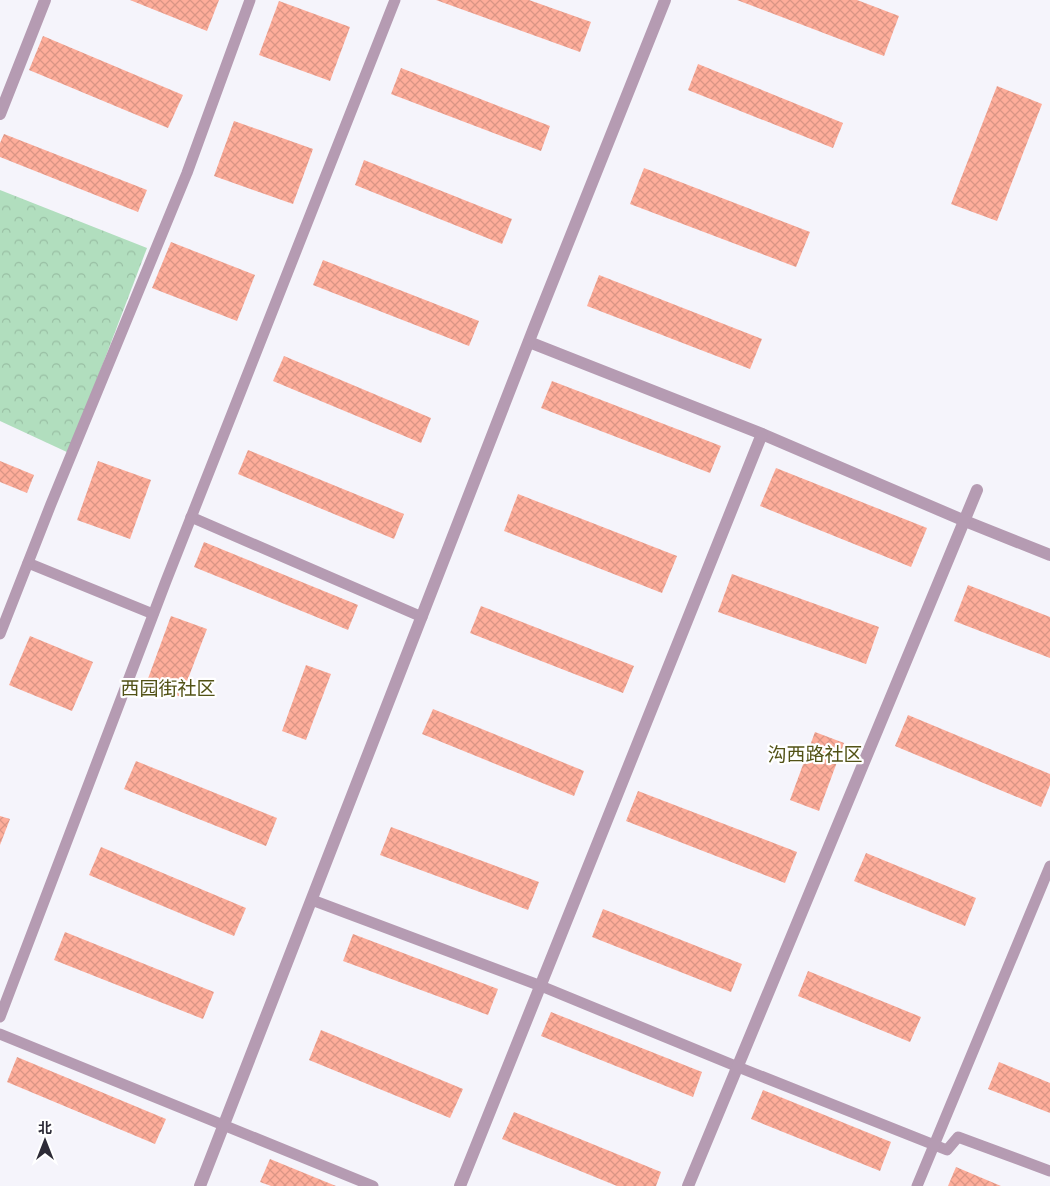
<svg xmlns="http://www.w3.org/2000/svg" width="1050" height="1186" viewBox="0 0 1050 1186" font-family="'Public Sans','Noto Sans SC',sans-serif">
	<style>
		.park { fill: url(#park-crowns) }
		.building { fill: url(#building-cross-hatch) }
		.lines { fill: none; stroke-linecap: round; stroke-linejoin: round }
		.lane { stroke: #b59bb2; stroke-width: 11 }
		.street { stroke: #b59bb2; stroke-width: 12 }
		.labels { text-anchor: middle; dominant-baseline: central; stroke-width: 4.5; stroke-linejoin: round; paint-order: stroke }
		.neighbourhood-label { font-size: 19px; fill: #525216; stroke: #fff }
	</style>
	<defs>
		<pattern id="park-crowns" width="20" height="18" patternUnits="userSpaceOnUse" patternTransform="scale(1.25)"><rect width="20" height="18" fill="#b1debe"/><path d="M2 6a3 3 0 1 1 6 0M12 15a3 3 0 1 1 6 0" fill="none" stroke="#99bfa4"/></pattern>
		<pattern id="building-cross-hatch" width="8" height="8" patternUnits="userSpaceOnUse" patternTransform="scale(1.25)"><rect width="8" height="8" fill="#fead9a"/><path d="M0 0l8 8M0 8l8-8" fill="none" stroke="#da9585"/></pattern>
	</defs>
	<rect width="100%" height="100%" fill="#f5f4fb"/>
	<!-- park -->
	<path class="park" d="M 0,190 L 147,248 L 69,453 L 0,421 Z"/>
	<!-- building -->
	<g class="building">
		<path d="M 130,0 L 219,0 L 207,31 Z"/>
		<path d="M 436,0 L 529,0 L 591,22 L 580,52 Z"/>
		<path d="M 737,0 L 857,0 L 899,16 L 884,56 Z"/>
		<path d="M 279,1 L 350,27 L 330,81 L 259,55 Z"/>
		<path d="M 43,36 L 183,95 L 168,128 L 29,70 Z"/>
		<path d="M 698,64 L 843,123 L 833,148 L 688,90 Z"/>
		<path d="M 401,68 L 550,126 L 541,151 L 391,94 Z"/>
		<path d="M 997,86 L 1042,104 L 997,221 L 951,204 Z"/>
		<path d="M 234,121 L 313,149 L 293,204 L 214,176 Z"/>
		<path d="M 4,134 L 147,190 L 138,212 L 0,157 L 0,143 Z"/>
		<path d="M 364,160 L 512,219 L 502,244 L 355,185 Z"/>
		<path d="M 644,168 L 810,232 L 796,267 L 630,204 Z"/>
		<path d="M 171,242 L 255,275 L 237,321 L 152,288 Z"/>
		<path d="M 323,260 L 479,321 L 469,346 L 313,285 Z"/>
		<path d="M 599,275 L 762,339 L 750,369 L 587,306 Z"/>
		<path d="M 284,356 L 431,418 L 421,443 L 273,381 Z"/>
		<path d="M 552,381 L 721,446 L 710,473 L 541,408 Z"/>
		<path d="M 248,450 L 404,514 L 394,539 L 238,474 Z"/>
		<path d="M 0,461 L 34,475 L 27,493 L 0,482 Z"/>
		<path d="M 98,461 L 151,480 L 130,539 L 77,520 Z"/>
		<path d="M 776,468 L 927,528 L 911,567 L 760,506 Z"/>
		<path d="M 518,494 L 677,556 L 662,593 L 504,531 Z"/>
		<path d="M 204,542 L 358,605 L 348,630 L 194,567 Z"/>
		<path d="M 732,574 L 879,627 L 866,664 L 718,612 Z"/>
		<path d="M 968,585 L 1050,617 L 1050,658 L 954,621 Z"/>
		<path d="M 481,606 L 634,666 L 623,693 L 470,633 Z"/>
		<path d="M 171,616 L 207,629 L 181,697 L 146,684 Z"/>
		<path d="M 30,636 L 93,662 L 72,711 L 9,685 Z"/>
		<path d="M 306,665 L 331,674 L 306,740 L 282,731 Z"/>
		<path d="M 433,709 L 584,771 L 574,796 L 422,734 Z"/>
		<path d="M 908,715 L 1050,774 L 1050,785 L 1041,807 L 895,746 Z"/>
		<path d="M 815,732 L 844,743 L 819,811 L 790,800 Z"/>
		<path d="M 136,761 L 277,818 L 266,846 L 124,789 Z"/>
		<path d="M 638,791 L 797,852 L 785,883 L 626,821 Z"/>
		<path d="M 0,816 L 10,819 L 0,845 Z"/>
		<path d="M 391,827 L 539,882 L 528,910 L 380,855 Z"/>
		<path d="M 101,847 L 246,908 L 234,936 L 89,875 Z"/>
		<path d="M 866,853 L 976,898 L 965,926 L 854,881 Z"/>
		<path d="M 603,909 L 742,964 L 731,992 L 592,937 Z"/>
		<path d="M 65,932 L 214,992 L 203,1019 L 54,960 Z"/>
		<path d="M 353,934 L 498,989 L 488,1015 L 343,961 Z"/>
		<path d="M 808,971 L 921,1017 L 910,1042 L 798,996 Z"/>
		<path d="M 551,1012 L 702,1072 L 693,1097 L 541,1036 Z"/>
		<path d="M 321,1030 L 463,1089 L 450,1118 L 309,1060 Z"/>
		<path d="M 17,1057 L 166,1119 L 155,1144 L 7,1082 Z"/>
		<path d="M 999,1062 L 1050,1083 L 1050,1113 L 988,1089 Z"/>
		<path d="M 763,1090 L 891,1142 L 880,1171 L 751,1119 Z"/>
		<path d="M 514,1112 L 661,1172 L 656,1186 L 617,1186 L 502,1139 Z"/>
		<path d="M 270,1159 L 336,1186 L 271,1186 L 260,1182 Z"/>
		<path d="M 956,1167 L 1001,1186 L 948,1186 Z"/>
	</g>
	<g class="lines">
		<!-- lane -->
		<g class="lane">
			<path d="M 191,517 L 422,617"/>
			<path d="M 28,563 L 153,614"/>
			<path d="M 0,634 L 51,504 L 187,173 L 250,0"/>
			<path d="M 312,900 L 541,986 L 738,1067 L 947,1150 L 958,1137 L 1050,1171"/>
			<path d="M 0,1017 L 166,581 L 395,0"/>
			<path d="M 0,1034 L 373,1186"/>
			<path d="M 917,1186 L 1050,866"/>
		</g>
		<!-- street -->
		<g class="street">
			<path d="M 0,114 L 45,0"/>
			<path d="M 529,342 L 762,434 L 965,521 L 1050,555"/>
			<path d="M 200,1186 L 534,328 L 665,0"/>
			<path d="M 460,1186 L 762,434"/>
			<path d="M 688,1186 L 977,490"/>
		</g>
	</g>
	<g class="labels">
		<!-- neighbourhood labels -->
		<g class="neighbourhood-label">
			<text x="168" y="688">西园街社区</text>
			<text x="815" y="754">沟西路社区</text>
		</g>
	</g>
	<!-- north arrow -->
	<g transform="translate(45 1141)" stroke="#ffffff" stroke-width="4" paint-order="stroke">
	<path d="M0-4L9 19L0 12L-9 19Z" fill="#2d2b37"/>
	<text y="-8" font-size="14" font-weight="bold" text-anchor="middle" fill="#2d2b37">北</text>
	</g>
</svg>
